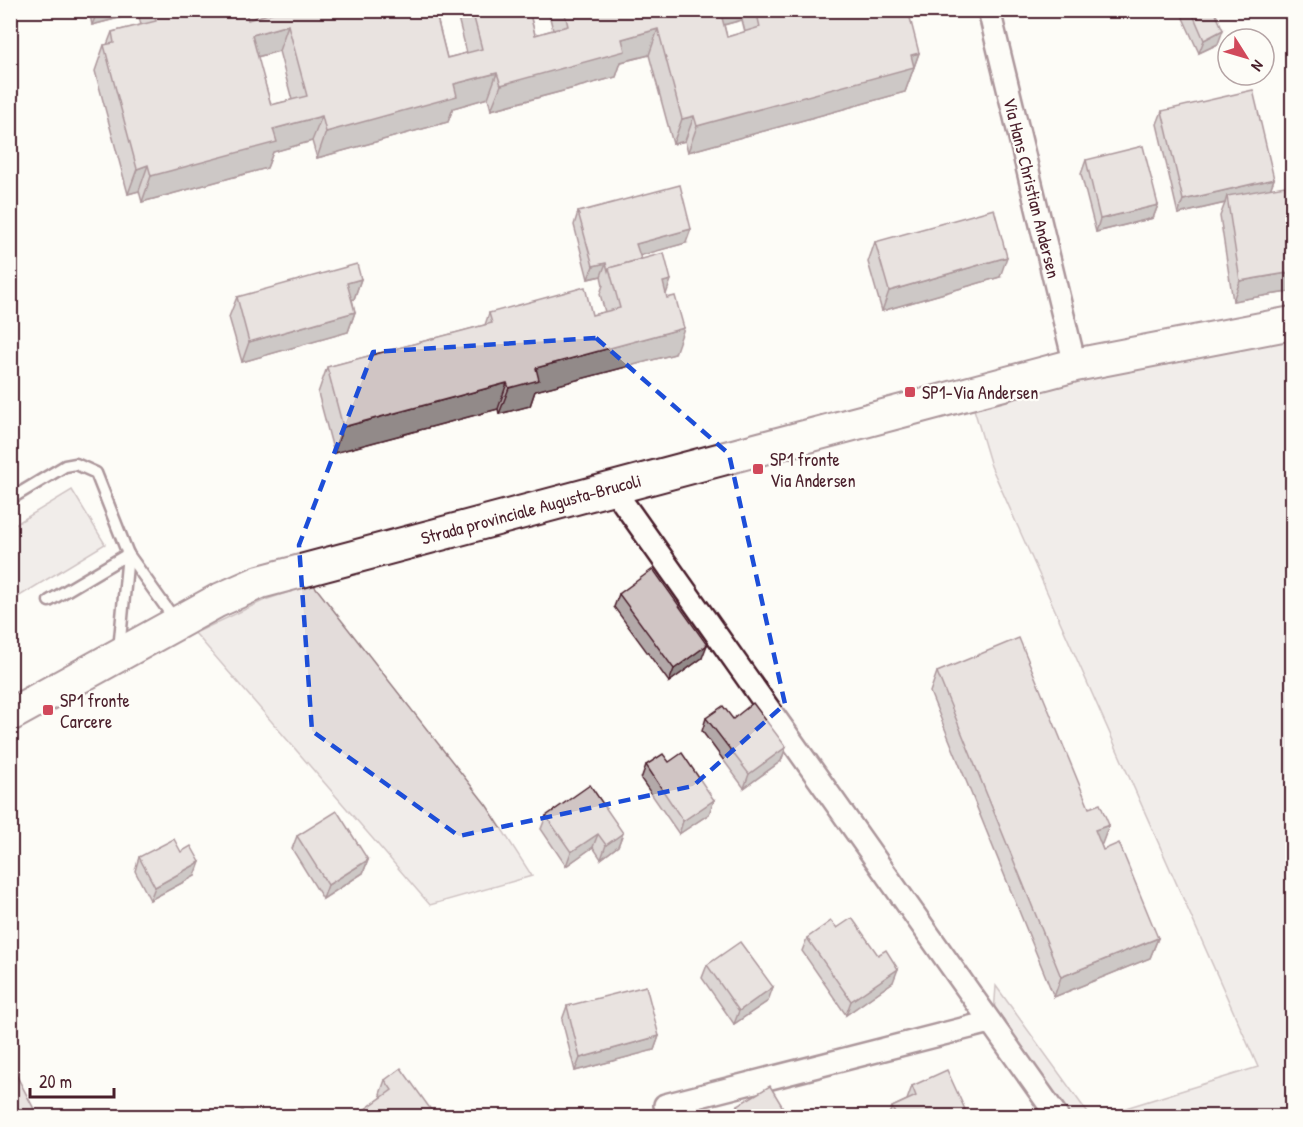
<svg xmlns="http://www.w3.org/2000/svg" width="1303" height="1127" viewBox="0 0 1303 1127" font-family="'Patrick Hand',sans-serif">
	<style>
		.green { fill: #e3dcda; stroke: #967e82; stroke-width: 1.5 }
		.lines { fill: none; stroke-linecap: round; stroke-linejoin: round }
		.service-casing { stroke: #4a1f2b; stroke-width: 15 }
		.minor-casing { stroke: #4a1f2b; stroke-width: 26 }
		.secondary-casing { stroke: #4a1f2b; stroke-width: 36 }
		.service { stroke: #fdfcf7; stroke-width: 10 }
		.minor { stroke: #fdfcf7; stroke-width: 21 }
		.secondary { stroke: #fdfcf7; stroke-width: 32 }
		.wall { fill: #b3a9a9; stroke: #4a1f2b; stroke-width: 1.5; fill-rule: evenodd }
		.shaded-wall { fill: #928a89; stroke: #4a1f2b; stroke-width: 1.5 }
		.building { fill: #d0c5c4; stroke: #4a1f2b; stroke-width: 1.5; fill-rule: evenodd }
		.marked { fill: none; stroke: #1d4ed8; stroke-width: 4.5; stroke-dasharray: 12 8; stroke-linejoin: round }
		.poi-dot { fill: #d1495b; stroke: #fdfcf7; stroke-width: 2 }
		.labels { text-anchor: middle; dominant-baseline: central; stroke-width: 4.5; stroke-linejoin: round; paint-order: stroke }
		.street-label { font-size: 18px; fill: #4a1f2b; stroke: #fdfcf7 }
		.poi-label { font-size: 18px; fill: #4a1f2b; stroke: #fdfcf7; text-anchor: start }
	</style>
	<rect width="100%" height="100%" fill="#fdfcf7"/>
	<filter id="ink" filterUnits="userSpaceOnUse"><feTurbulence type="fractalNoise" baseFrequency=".0167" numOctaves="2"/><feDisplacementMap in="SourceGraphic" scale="12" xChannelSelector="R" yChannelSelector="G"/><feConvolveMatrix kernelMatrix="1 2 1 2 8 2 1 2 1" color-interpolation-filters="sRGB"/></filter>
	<g filter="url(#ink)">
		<!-- green -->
		<g class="green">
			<path d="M 1292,340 L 1292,1116 L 1100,1116 L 1258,1067 L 991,466 L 974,409 C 1079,381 1185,353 1292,340 Z"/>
			<path d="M 72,490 L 105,544 L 13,600 L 10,596 L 11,527 Z"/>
			<path d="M 313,584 L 487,806 L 532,876 L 430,905 L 195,633 L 265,600 Z"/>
			<path d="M 996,986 L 1090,1116 L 1070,1116 L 994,1013 Z"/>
		</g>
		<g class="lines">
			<defs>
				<g id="service">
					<path d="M 10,499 L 65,466 L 76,464 L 96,473 L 128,554 L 175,620"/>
					<path d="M 49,601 L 128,554"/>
					<path d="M 119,650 L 128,554"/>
				</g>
				<g id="minor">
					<path d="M 989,10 L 1075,365"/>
					<path d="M 612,487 L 1057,1116"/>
					<path d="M 665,1105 L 990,1022"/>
				</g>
				<path id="secondary" d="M 10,715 L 217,601 L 260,582 L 1075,365 L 1292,323"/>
			</defs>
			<!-- service casing -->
			<use href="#service" class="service-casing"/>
			<!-- minor casing -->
			<use href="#minor" class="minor-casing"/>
			<!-- secondary casing -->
			<use href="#secondary" class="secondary-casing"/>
			<!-- service -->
			<use href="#service" class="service"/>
			<!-- minor -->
			<use href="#minor" class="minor"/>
			<!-- secondary -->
			<use href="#secondary" class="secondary"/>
		</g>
		<!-- wall -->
		<g class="wall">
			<path d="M 80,10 L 245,10 L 248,20 L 268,14 L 267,10 L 435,10 L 447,58 L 467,53 L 456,10 L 529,10 L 535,35 L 553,30 L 548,10 L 809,10 L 811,16 L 919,53 L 905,92 L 688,152 L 685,141 L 673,144 L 649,55 L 621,62 L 616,77 L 491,110 L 488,98 L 453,108 L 448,122 L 317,158 L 312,141 L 273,152 L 267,168 L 142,202 L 139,191 L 128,194 L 95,71 L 104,45 L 107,45 L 112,32 L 141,25 L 138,13 L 92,25 L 90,15 L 82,17 ZM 742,20 L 745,32 L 727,37 L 724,25 ZM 279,51 L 292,100 L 271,105 L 257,57 Z"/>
			<path d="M 1186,10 L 1214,10 L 1218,44 L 1199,53 L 1183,18 Z"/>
			<path d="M 1162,111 L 1274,179 L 1270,189 L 1285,192 L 1293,191 L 1293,291 L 1233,301 L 1220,216 L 1225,203 L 1178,214 L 1157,124 Z"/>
			<path d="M 1086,160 L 1158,205 L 1153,218 L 1096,232 L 1081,174 Z"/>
			<path d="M 578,212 L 686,243 L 640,255 L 641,259 L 666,294 L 675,354 L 535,391 L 530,406 L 499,414 L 498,409 L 334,453 L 318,393 L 327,367 L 485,325 L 489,313 L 592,315 L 605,312 L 600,294 L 603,285 L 601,276 L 588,279 L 574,225 Z"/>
			<path d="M 875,242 L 1000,277 L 882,311 L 868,262 Z"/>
			<path d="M 361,279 L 354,299 L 352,299 L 355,312 L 348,332 L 242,362 L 229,317 L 237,297 Z"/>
			<path d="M 619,594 L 702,658 L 669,682 L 614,607 Z"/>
			<path d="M 937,672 L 1089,808 L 1109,825 L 1101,845 L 1103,850 L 1158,938 L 1150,958 L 1054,997 L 930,692 Z"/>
			<path d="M 706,718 L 733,719 L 786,747 L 781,761 L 744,788 L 702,731 Z"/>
			<path d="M 669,762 L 714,800 L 709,814 L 679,834 L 641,779 L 646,765 Z"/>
			<path d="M 546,816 L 623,833 L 618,846 L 601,859 L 593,847 L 566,866 L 541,829 Z"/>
			<path d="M 297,836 L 368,860 L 363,873 L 323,899 L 292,849 Z"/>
			<path d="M 139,857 L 195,876 L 150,900 L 135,871 Z"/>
			<path d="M 837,928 L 893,982 L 846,1015 L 802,951 L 807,938 Z"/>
			<path d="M 707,965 L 768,1001 L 734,1024 L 702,978 Z"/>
			<path d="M 567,1006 L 659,1036 L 654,1050 L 575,1071 L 562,1020 Z"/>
			<path d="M 385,1080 L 433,1116 L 356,1116 L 357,1115 L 382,1097 L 380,1094 Z"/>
			<path d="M 912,1086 L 968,1116 L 888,1116 L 892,1107 L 907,1100 Z"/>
			<path d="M 738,1105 L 788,1116 L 733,1116 Z"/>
		</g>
		<!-- shaded-wall -->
		<g class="shaded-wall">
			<path d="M 84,10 L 91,10 L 90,15 L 82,17 Z"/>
			<path d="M 98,10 L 139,10 L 138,13 L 92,25 Z"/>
			<path d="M 715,10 L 745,10 L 742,20 L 708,29 Z"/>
			<path d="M 288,25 L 279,51 L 242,61 L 252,35 Z"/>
			<path d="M 658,29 L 649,55 L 621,62 L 616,77 L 491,110 L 501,85 L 622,39 Z"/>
			<path d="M 1223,30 L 1218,44 L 1199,53 L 1204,40 Z"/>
			<path d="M 919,53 L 905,92 L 688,152 L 697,126 Z"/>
			<path d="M 497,73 L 488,98 L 453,108 L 448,122 L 317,158 L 326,132 L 454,84 Z"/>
			<path d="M 322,116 L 312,141 L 273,152 L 267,168 L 142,202 L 151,176 L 273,129 Z"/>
			<path d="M 694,116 L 685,141 L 673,144 L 682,119 Z"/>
			<path d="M 148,165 L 139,191 L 128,194 L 137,169 Z"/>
			<path d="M 1274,179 L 1269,193 L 1227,196 L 1225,203 L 1178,214 L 1183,200 Z"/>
			<path d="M 1158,205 L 1153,218 L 1096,232 L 1100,219 Z"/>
			<path d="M 691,229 L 686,243 L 632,258 L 636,244 Z"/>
			<path d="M 1007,257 L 1000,277 L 882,311 L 889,291 Z"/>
			<path d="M 606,263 L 601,276 L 588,279 L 593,266 Z"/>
			<path d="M 1293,272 L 1293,291 L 1233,301 L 1240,281 Z"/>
			<path d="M 361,279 L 354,299 L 340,302 L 347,283 Z"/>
			<path d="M 671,280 L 662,306 L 663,282 Z"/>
			<path d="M 355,312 L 348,332 L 242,362 L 249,342 Z"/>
			<path d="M 684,328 L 675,354 L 535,391 L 530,406 L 499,414 L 509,388 L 536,368 Z"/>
			<path d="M 507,383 L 498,409 L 334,453 L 343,427 Z"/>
			<path d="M 707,645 L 702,658 L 669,682 L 674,669 Z"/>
			<path d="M 786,747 L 781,761 L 744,788 L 749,774 Z"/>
			<path d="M 714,800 L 709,814 L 679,834 L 683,821 Z"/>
			<path d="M 1109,825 L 1102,844 L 1088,850 L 1095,830 Z"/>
			<path d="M 623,833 L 618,846 L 601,859 L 606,845 Z"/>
			<path d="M 598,834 L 593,847 L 566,866 L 571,852 Z"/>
			<path d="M 368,860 L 363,873 L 323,899 L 328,885 Z"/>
			<path d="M 200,862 L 195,876 L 150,900 L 155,887 Z"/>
			<path d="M 1158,938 L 1150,958 L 1054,997 L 1061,977 Z"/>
			<path d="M 898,969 L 893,982 L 846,1015 L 851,1001 Z"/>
			<path d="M 773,987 L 768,1001 L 734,1024 L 739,1011 Z"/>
			<path d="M 659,1036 L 654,1050 L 575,1071 L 580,1058 Z"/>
			<path d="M 35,1111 L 33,1116 L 24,1116 Z"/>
		</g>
		<!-- building -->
		<g class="building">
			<path d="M 153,10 L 245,10 L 248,20 L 281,10 L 435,10 L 447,58 L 482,49 L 472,10 L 529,10 L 535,35 L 568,26 L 564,10 L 720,10 L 727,37 L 760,27 L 756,10 L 809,10 L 811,16 L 832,10 L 908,10 L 919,53 L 911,55 L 914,67 L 697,126 L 694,116 L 682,119 L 658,29 L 622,39 L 625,51 L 501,85 L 497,73 L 454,84 L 457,96 L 326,132 L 322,116 L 273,129 L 277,142 L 151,176 L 148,165 L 137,169 L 104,45 L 114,43 L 112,32 L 156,21 ZM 288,25 L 307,96 L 271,105 L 252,35 Z"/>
			<path d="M 1191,10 L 1214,10 L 1223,30 L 1204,40 Z"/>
			<path d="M 1253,90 L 1274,179 L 1183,200 L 1162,111 Z"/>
			<path d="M 1143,146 L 1158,205 L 1100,219 L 1086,160 Z"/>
			<path d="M 680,185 L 691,229 L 636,244 L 641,259 L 609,268 L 608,271 L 606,263 L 593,266 L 578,212 Z"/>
			<path d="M 1285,186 L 1293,237 L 1293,272 L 1240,281 L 1227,196 Z"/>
			<path d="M 1293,191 L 1293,237 L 1285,192 Z"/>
			<path d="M 994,209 L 1007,257 L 889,291 L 875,242 Z"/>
			<path d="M 664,253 L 671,280 L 663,282 L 667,298 L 675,296 L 684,328 L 536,368 L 539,380 L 509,388 L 507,383 L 343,427 L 327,367 L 492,323 L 489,313 L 585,287 L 592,315 L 620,308 L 609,268 Z"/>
			<path d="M 357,264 L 361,279 L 347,283 L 355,312 L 249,342 L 237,297 Z"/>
			<path d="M 653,569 L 707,645 L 674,669 L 619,594 Z"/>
			<path d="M 1019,638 L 1089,808 L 1100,804 L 1109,825 L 1095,830 L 1103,850 L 1119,843 L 1158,938 L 1061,977 L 937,672 Z"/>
			<path d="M 753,703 L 786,747 L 749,774 L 706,718 L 723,706 L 733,719 Z"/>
			<path d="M 682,753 L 714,800 L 683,821 L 646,765 L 663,754 L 669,762 Z"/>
			<path d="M 590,785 L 623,833 L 606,845 L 598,834 L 571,852 L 546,816 Z"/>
			<path d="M 337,811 L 368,860 L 328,885 L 297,836 Z"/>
			<path d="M 174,839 L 181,852 L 191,846 L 200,862 L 155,887 L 139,857 Z"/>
			<path d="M 852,918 L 878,955 L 886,950 L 898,969 L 851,1001 L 807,938 L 831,921 L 837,928 Z"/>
			<path d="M 740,942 L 773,987 L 739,1011 L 707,965 Z"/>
			<path d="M 646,986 L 659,1036 L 580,1058 L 567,1006 Z"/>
			<path d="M 10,1063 L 35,1111 L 24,1116 L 10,1116 Z"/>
			<path d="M 401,1068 L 434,1114 L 431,1116 L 358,1116 L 357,1115 L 392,1090 L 385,1080 Z"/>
			<path d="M 947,1070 L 968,1116 L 896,1116 L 892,1107 L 916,1096 L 912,1086 Z"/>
			<path d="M 770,1086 L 788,1116 L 744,1116 L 738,1105 Z"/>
			<path d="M 242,1111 L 246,1116 L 232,1116 Z"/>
		</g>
	</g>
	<!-- marked area -->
	<path d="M0 0H1303V1127H0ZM 596,338 L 729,454 L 785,704 L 693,786 L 459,836 L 312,731 L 299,545 L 373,352 Z" fill="#fdfcf7" fill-opacity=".55" fill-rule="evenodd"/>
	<path class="marked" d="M 596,338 L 729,454 L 785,704 L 693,786 L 459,836 L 312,731 L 299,545 L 373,352 Z"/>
	<!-- markers -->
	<g class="poi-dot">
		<rect x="904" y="386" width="12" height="12" rx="3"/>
		<rect x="752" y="463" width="12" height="12" rx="3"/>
		<rect x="42" y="704" width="12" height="12" rx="3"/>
	</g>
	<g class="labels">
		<!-- street labels -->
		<g class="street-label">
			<text transform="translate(1032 188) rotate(76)">Via Hans Christian Andersen</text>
			<text transform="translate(531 509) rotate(-15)">Strada provinciale Augusta-Brucoli</text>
		</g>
		<!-- poi labels -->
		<g class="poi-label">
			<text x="922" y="392">SP1-Via Andersen</text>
			<text x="770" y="459">SP1 fronte<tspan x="770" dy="21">Via Andersen</tspan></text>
			<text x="60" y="700">SP1 fronte<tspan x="60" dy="21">Carcere</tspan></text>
		</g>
	</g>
	<!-- margin -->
	<rect width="1303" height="1127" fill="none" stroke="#fdfcf7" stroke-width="36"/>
	<rect x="18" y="18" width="1267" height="1091" fill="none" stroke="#4a1f2b" stroke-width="2" filter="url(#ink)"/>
	<!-- north arrow -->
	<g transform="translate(1246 57) rotate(127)"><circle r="28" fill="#fdfcf7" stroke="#b5a4a5" stroke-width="1.5"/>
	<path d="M0-4.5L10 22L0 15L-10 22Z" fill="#d1495b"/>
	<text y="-9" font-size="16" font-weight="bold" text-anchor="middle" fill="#4a1f2b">N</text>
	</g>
	<!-- scale -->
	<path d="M30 1088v9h84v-9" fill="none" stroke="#4a1f2b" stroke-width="3"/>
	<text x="39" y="1088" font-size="18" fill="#4a1f2b" stroke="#fdfcf7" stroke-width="4.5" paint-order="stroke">20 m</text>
</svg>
